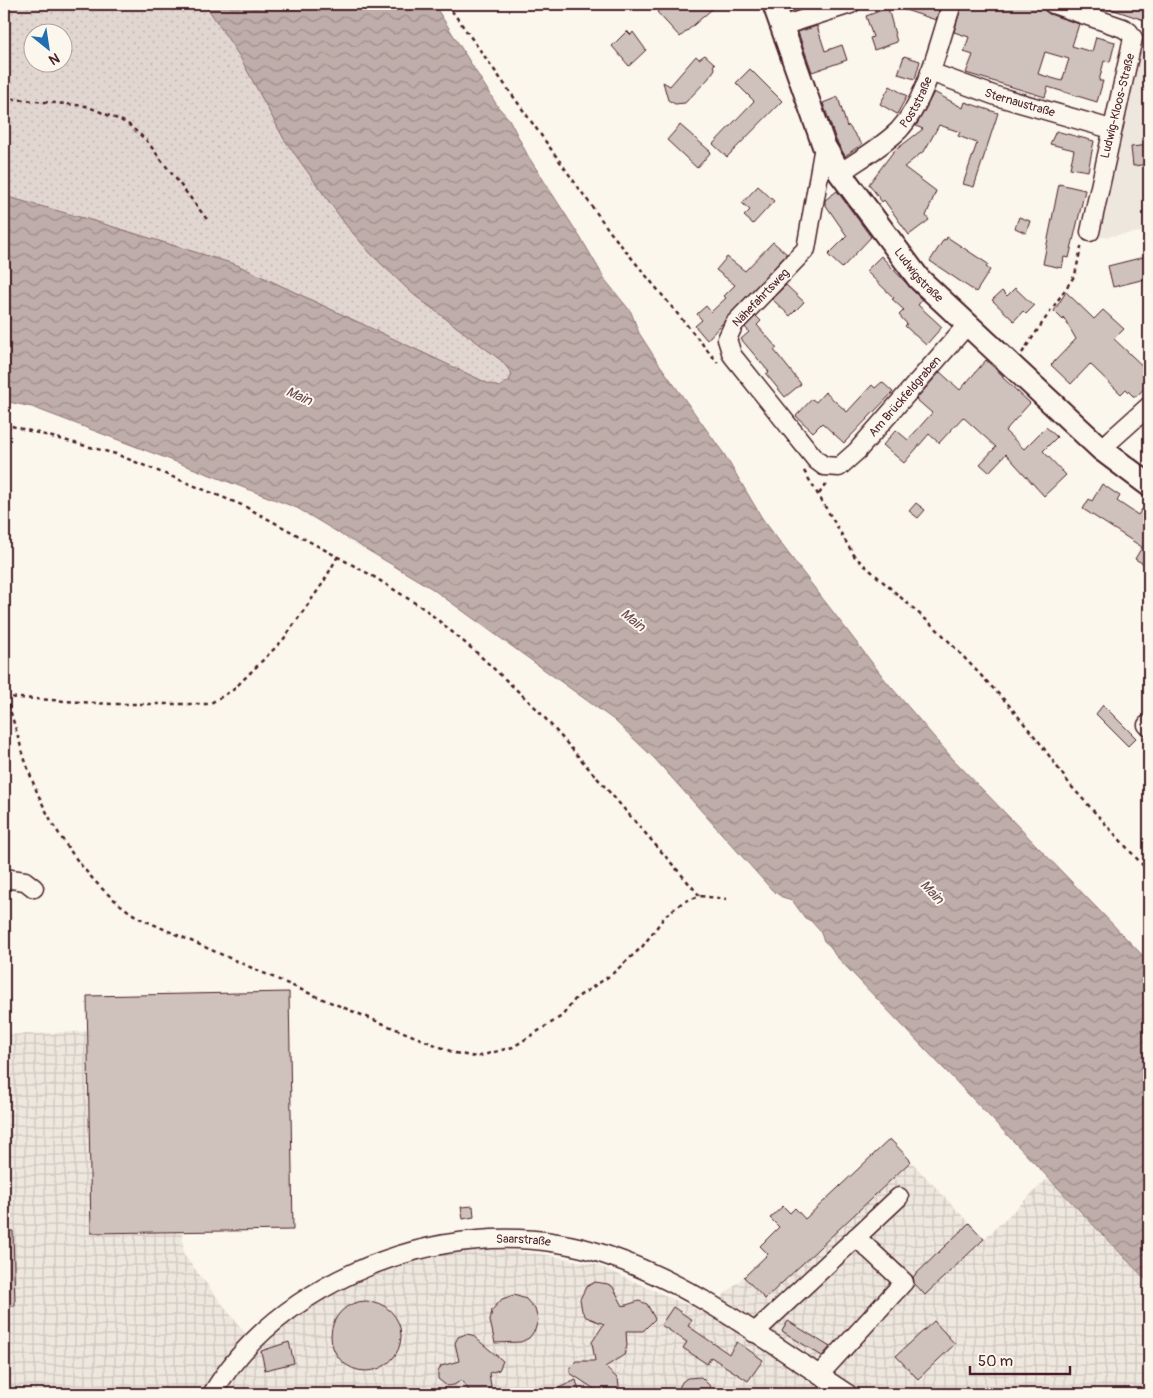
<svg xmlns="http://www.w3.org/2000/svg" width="1153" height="1398" viewBox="0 0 1153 1398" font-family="Pangolin,sans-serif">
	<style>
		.built { fill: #eee7de }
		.industrial { fill: url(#industrial-grid) }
		.grass { fill: url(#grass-dots); stroke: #967b7e; fill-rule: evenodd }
		.water { fill: url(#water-waves); stroke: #907477 }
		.building { fill: #cfc2bc; stroke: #4a1f2b; fill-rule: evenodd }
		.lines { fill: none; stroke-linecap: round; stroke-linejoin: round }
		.minor-casing { stroke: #4a1f2b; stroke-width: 21 }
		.major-casing { stroke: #4a1f2b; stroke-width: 26 }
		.path { stroke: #4a1f2b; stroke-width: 2.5; stroke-dasharray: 4 4; stroke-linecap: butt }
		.minor { stroke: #fbf7ec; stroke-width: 18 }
		.major { stroke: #fbf7ec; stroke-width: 22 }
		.labels { text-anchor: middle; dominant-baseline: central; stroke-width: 4; stroke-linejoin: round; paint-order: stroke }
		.street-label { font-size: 12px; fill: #4a1f2b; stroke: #fbf7ec }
		.water-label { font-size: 14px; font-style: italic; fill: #6d4a51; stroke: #fbf7ec }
	</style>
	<defs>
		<pattern id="industrial-grid" width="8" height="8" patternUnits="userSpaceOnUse" patternTransform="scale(1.25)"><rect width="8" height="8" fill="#eee7de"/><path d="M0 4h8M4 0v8" fill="none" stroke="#cec6bf"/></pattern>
		<pattern id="grass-dots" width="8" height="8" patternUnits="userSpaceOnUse" patternTransform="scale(1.25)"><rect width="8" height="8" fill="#e2d7d0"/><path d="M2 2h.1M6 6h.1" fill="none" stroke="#c3b8b3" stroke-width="1.8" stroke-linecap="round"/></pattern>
		<pattern id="water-waves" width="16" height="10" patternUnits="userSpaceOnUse" patternTransform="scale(1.25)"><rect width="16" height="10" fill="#bfadaa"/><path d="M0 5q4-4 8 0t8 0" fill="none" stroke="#9d8c8b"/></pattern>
	</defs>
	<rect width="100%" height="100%" fill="#fbf7ec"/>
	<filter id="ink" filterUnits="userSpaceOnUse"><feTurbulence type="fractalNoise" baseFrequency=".02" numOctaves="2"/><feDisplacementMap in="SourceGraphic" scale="10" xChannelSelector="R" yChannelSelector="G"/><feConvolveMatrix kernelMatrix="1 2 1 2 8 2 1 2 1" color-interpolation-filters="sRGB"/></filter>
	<g filter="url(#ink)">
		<!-- built -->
		<path class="built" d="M 1149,36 L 1149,231 L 1096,238 L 1139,40 Z"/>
		<!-- industrial -->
		<path class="industrial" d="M 141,1029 L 166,1049 L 184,1255 L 256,1347 L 320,1298 L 354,1281 L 392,1266 L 429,1255 L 472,1250 L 506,1250 L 548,1255 L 597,1265 L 705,1313 L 890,1139 L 984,1239 L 1047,1179 L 1053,1183 L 1149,1283 L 1149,1394 L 4,1394 L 4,1035 Z"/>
		<!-- grass -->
		<path class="grass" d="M 4,4 L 205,4 L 240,57 L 284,139 L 346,225 L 372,255 L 413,294 L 502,361 L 512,374 L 509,381 L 499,387 L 487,383 L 237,265 L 94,221 L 4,196 ZM 32,32 L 62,32 L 62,62 L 32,62 Z"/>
		<!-- water -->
		<path class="water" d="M 205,4 L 414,4 L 424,10 L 437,9 L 498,107 L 509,119 L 528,156 L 585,245 L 606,281 L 631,312 L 639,333 L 657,361 L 724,454 L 762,518 L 800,569 L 886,681 L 952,758 L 1149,962 L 1149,1283 L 835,955 L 830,946 L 824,941 L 820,931 L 811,921 L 805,918 L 792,900 L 782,897 L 772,890 L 655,759 L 614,720 L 431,588 L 297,508 L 32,407 L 4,401 L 4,196 L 94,221 L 237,265 L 487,383 L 499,387 L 509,381 L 512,374 L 502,361 L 413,294 L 372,255 L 346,225 L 284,139 L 240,57 Z"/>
		<!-- building -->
		<g class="building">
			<path d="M 667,4 L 718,4 L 680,37 L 657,12 Z"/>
			<path d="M 893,4 L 941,4 L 936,20 L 893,6 Z"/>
			<path d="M 962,4 L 1043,4 L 1045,11 L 1049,14 L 1079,24 L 1072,46 L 1092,52 L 1096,37 L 1115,42 L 1110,62 L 1104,61 L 1099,81 L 1103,81 L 1097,102 L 1048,87 L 1045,97 L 966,73 L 973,55 L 964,52 L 969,37 L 954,32 ZM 1045,52 L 1069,59 L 1062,81 L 1038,74 Z"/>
			<path d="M 1102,4 L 1149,4 L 1149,5 L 1144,20 L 1102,6 Z"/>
			<path d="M 888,8 L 897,42 L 874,50 L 870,38 L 873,37 L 866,16 Z"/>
			<path d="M 817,26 L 825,51 L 842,45 L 847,60 L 812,72 L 798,32 Z"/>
			<path d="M 627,31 L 631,35 L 633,32 L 646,50 L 629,66 L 612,46 Z"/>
			<path d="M 705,55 L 715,64 L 713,66 L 715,69 L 708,79 L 685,103 L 675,104 L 668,100 L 663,82 L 670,86 L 696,56 L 699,59 Z"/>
			<path d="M 904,56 L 920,61 L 915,79 L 898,74 Z"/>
			<path d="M 750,69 L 782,101 L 727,157 L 713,144 L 754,101 L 736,83 Z"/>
			<path d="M 890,86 L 907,96 L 897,114 L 880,104 Z"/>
			<path d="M 934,92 L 963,108 L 965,102 L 998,113 L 974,187 L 963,184 L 977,143 L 958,136 L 960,132 L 939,125 L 925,150 L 904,167 L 936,191 L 926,216 L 929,220 L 909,235 L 884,200 L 882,202 L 869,184 L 893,152 L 923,129 L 916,126 Z"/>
			<path d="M 838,97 L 847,127 L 848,125 L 862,144 L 845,156 L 836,140 L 823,103 Z"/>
			<path d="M 680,125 L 711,152 L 697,168 L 667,140 Z"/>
			<path d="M 1056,131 L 1094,141 L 1088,171 L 1070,168 L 1074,150 L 1050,144 Z"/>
			<path d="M 1149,145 L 1149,164 L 1133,166 L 1131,147 Z"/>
			<path d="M 1059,184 L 1085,190 L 1069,258 L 1064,257 L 1062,268 L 1043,264 Z"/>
			<path d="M 758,186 L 774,201 L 753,224 L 744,216 L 750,210 L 742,203 Z"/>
			<path d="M 837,191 L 871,237 L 842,268 L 828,255 L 847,236 L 825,204 L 825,200 Z"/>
			<path d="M 1019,217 L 1030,221 L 1026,233 L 1015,228 Z"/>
			<path d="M 947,237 L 988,264 L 986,267 L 990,270 L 976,292 L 930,261 L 944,239 L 946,240 Z"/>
			<path d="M 773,242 L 787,254 L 707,340 L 695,326 L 702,320 L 697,314 L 706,306 L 711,312 L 726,298 L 724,296 L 735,285 L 716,270 L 727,257 L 745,271 Z"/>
			<path d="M 881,256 L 922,300 L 918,305 L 942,327 L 926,345 L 905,326 L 907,324 L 899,315 L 904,310 L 892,299 L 894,298 L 866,271 Z"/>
			<path d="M 1148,256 L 1149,278 L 1113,287 L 1108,266 Z"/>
			<path d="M 786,285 L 804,302 L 790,316 L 772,299 Z"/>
			<path d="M 1015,288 L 1034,306 L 1026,314 L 1023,311 L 1014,321 L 992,300 L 1002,291 L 1007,296 Z"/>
			<path d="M 1066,292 L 1094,319 L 1103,310 L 1124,329 L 1114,339 L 1149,372 L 1149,383 L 1137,396 L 1133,396 L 1126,389 L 1121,394 L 1090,364 L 1071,384 L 1051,365 L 1076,339 L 1064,318 L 1063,320 L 1054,311 Z"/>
			<path d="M 756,316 L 761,321 L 757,325 L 777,348 L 774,350 L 801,384 L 785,397 L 766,374 L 769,372 L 741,339 L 749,332 L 745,327 Z"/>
			<path d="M 986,360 L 1003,376 L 1002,377 L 1030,403 L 1005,431 L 1024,449 L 1046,427 L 1057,437 L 1043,451 L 1066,475 L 1044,496 L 1006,454 L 989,472 L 980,464 L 996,447 L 963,417 L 939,443 L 929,434 L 904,463 L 883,445 L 896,430 L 908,440 L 932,413 L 916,399 L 940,372 L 960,390 Z"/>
			<path d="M 882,382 L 893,392 L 844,443 L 822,423 L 813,432 L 796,416 L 812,399 L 816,402 L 825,392 L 847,412 L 872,385 L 875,388 Z"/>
			<path d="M 1102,484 L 1120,496 L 1117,501 L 1138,515 L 1142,509 L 1149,514 L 1149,567 L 1135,559 L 1142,547 L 1083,509 L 1089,499 L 1092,501 Z"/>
			<path d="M 916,503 L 925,510 L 918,518 L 909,511 Z"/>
			<path d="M 1103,705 L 1136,738 L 1128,746 L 1096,714 Z"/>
			<path d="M 289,992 L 293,1230 L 91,1233 L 87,996 Z"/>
			<path d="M 890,1139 L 911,1161 L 765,1299 L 744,1277 L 768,1254 L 760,1246 L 779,1227 L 770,1218 L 783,1206 L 790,1213 L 795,1208 L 805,1219 Z"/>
			<path d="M 473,1206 L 474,1217 L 463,1219 L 461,1207 Z"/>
			<path d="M 969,1223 L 984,1239 L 925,1295 L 914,1283 L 913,1277 Z"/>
			<path d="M 4,1231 L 13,1231 L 15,1306 L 4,1306 Z"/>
			<path d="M 595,1282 L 608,1284 L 613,1287 L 623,1306 L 639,1301 L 647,1304 L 655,1319 L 643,1331 L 626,1331 L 627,1346 L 624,1355 L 605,1367 L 618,1379 L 620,1394 L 602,1394 L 570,1373 L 571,1366 L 576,1361 L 595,1361 L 592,1342 L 604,1324 L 586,1317 L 582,1311 L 580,1299 L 586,1287 Z"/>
			<path d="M 514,1295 L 526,1299 L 535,1309 L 538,1320 L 535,1330 L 529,1338 L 521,1342 L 495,1343 L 490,1321 L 492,1310 L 502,1299 Z"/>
			<circle cx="366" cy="1336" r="35"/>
			<path d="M 673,1307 L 692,1320 L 688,1326 L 729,1354 L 737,1342 L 763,1360 L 748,1381 L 711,1357 L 707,1364 L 683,1348 L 687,1342 L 661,1325 Z"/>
			<path d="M 788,1321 L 830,1347 L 822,1356 L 782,1331 Z"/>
			<path d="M 934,1321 L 955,1344 L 918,1379 L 896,1356 Z"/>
			<path d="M 466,1334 L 472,1335 L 503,1361 L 499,1370 L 489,1373 L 491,1386 L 488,1394 L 471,1394 L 462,1380 L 454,1385 L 447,1386 L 438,1379 L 438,1372 L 441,1366 L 459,1361 L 455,1343 L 458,1337 Z"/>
			<path d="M 289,1342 L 294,1363 L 265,1370 L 261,1351 Z"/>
			<path d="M 701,1377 L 709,1385 L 714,1394 L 676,1394 L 682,1382 L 687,1378 Z"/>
			<path d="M 576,1380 L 580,1394 L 546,1394 Z"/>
		</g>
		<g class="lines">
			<defs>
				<g id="minor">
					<path d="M 1053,4 L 1123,28 L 1129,32 L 1133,38 L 1090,232"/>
					<path d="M 782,26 L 851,4"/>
					<path id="s1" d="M 930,72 L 996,96 L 1111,129"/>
					<path id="s2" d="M 824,146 L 806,249 L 734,324 L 727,339 L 732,355 L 816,460 L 824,466 L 839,467 L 857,451 L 967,325"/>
					<path id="s3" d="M 840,173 C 860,159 882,147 899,130 C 927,100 939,42 952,4"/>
					<path d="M 1101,449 L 1149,406"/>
					<path d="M 1147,725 L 1149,726"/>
					<path d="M 4,878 L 25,881 L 34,888"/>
					<path d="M 754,1333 L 899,1197"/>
					<path d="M 819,1375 L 904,1282 L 856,1237"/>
					<path id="s4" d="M 212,1394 C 244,1340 295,1300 353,1273 C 431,1237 523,1227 606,1255 C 694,1284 771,1344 848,1394"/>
				</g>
				<g id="major">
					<path id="s5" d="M 774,4 L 824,146 L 840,173 L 919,279 L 1101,449 L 1149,485"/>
				</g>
			</defs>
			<!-- minor casing -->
			<use href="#minor" class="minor-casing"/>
			<!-- major casing -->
			<use href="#major" class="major-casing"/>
			<!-- path -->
			<g class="path">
				<path d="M 447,4 L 611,233 L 718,363"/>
				<path d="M 4,98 L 86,106 L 127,123 L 146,140 L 209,222"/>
				<path d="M 1022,353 L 1075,275 L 1082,243"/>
				<path d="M 4,424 L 116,454 L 244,506 L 371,575 L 426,610 L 477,653 L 537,709 L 700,896"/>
				<path d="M 804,471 L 855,557 L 940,632 L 1008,704 L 1040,743 L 1071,786 L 1149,872"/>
				<path d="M 819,494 L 828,481"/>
				<path d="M 4,697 L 112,704 L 209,704 L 233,690 L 283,640 L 323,583 L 338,556"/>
				<path d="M 6,697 C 16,728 24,762 37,792 C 58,840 94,890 139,918 L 320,998 L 455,1053 L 476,1057 L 513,1047 L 562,1016 L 576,998 L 611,975 L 642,947 L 666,915 L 683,902 L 700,896 L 727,899"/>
			</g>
			<!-- minor -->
			<use href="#minor" class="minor"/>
			<!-- major -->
			<use href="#major" class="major"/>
		</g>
	</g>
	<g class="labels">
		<!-- street labels -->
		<g class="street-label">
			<text stroke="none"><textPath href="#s3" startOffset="106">Poststraße</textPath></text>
			<text stroke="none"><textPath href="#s1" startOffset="95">Sternaustraße</textPath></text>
			<text transform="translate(1118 106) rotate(-76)">Ludwig-Kloos-Straße</text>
			<text stroke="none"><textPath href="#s5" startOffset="311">Ludwigstraße</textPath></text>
			<text transform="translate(761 298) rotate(-46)">Nähefahrtsweg</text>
			<text stroke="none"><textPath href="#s2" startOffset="498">Am Brückfeldgraben</textPath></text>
			<text stroke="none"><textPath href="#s4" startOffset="364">Saarstraße</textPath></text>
		</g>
		<!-- water labels -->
		<g class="water-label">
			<text transform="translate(299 396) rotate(24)">Main</text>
			<text transform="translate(633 620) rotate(38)">Main</text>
			<text transform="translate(932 892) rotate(46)">Main</text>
		</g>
	</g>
	<!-- margin -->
	<rect width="1153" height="1398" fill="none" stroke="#fbf7ec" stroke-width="20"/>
	<rect x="10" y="10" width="1133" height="1378" fill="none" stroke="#4a1f2b" stroke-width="2" filter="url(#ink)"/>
	<!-- north arrow -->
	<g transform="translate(48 48) rotate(150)"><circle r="24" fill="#fbf7ec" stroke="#b4a19f"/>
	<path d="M0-4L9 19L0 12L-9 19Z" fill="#1f6fb2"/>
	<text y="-8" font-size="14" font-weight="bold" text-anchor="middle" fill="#4a1f2b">N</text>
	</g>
	<!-- scale -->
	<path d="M970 1366v8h100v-8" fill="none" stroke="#4a1f2b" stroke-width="2.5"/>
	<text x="978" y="1366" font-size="15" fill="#4a1f2b" stroke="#fbf7ec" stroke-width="4" paint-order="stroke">50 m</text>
</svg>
